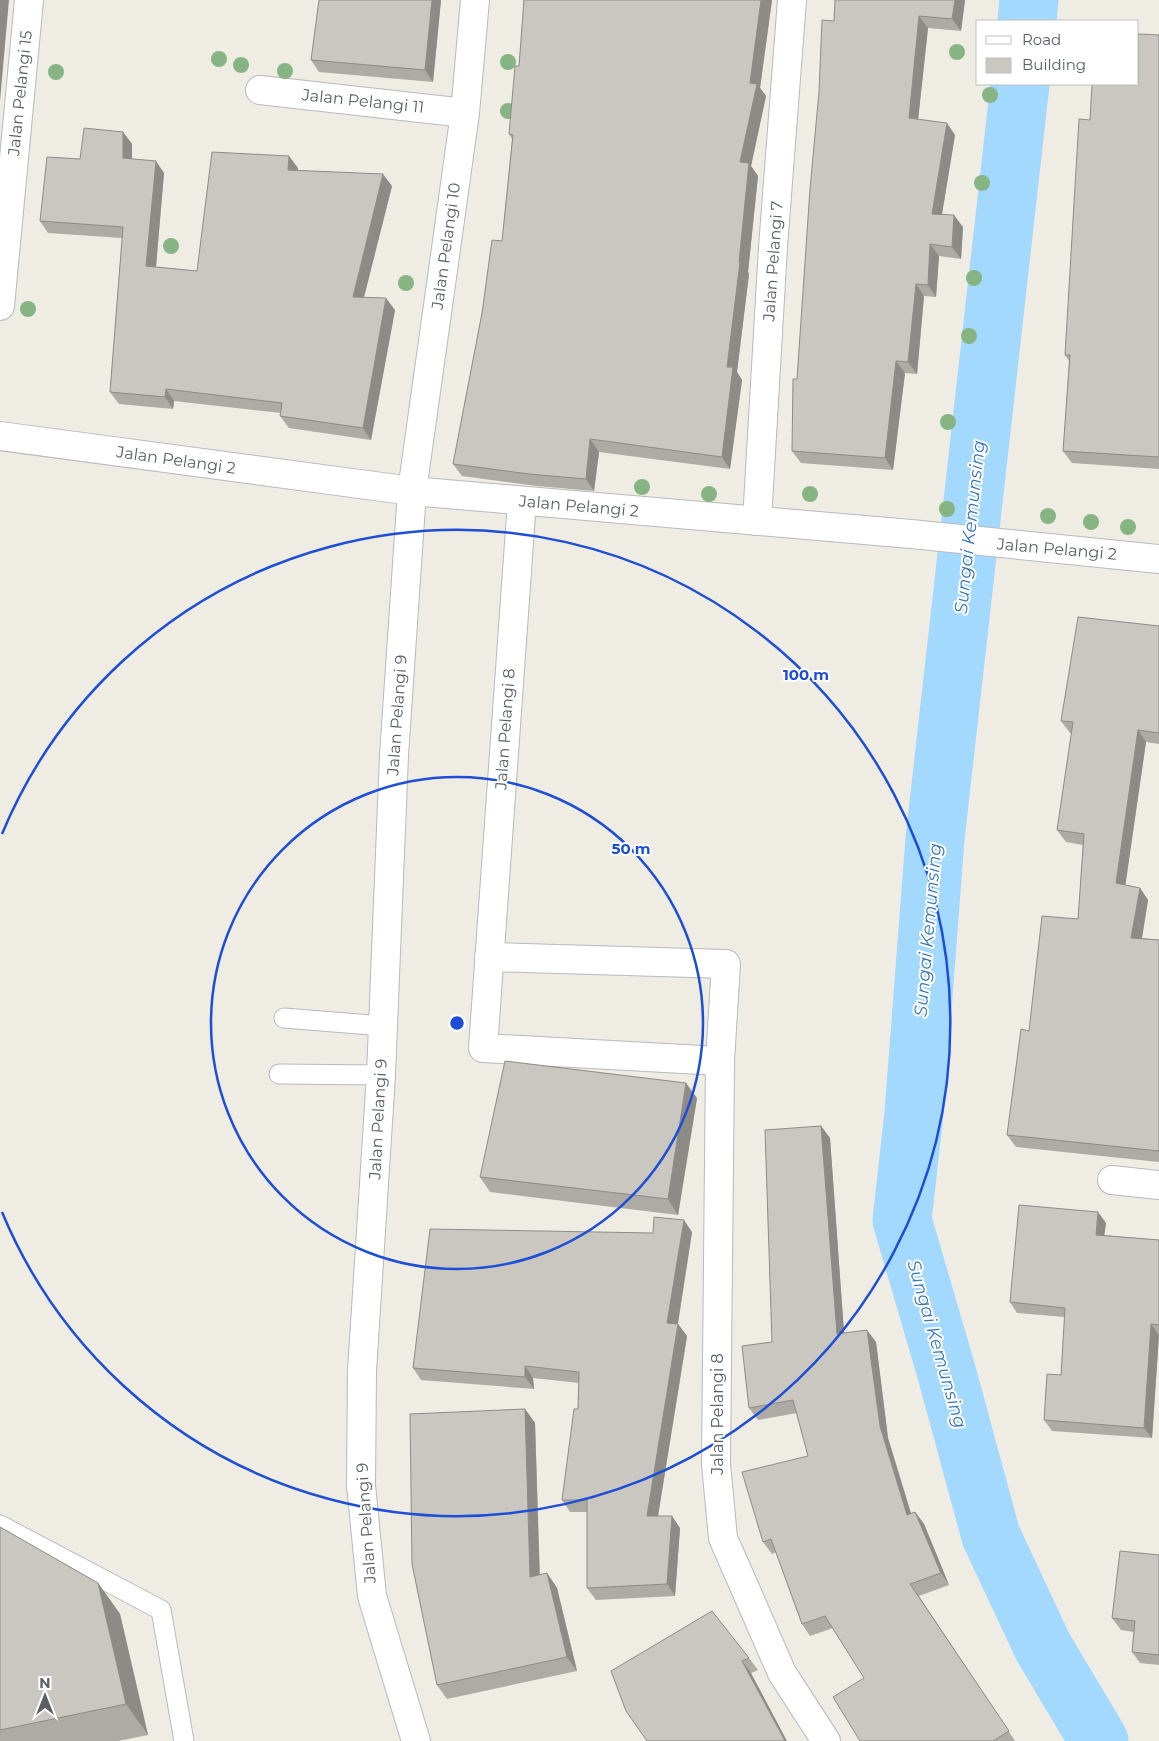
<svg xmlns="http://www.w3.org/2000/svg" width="1159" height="1741" viewBox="0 0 1159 1741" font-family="Montserrat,sans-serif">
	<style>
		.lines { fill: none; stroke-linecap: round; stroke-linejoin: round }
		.river { stroke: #a3d8ff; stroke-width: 59 }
		.service-casing { stroke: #b6babe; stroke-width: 21 }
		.minor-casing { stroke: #b6babe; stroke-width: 30 }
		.service { stroke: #fff; stroke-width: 19 }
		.minor { stroke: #fff; stroke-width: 28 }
		.tree { fill: #86b483 }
		.wall { fill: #aeaba5 }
		.shaded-wall { fill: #8d8b86 }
		.building { fill: #cac7c0; stroke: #8d8b86 }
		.ring { fill: none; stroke: #1d4ed8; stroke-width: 2.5 }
		.labels { text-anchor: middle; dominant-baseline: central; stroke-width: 4; stroke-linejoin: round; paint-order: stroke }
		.street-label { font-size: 16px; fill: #5b6065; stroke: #fff }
		.water-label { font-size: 18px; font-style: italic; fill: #3a78b7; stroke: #fff }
		.centre { fill: #1d4ed8; stroke: #fff; stroke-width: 2.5 }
		.ring-label { font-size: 15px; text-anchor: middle; font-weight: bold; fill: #1d4ed8; stroke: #fff; stroke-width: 4; stroke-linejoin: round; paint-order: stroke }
	</style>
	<rect width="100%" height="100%" fill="#efece3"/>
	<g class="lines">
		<!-- river -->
		<g class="river">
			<path d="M 1027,21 L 1029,0"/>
			<path d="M 1020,84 L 935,839 L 914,1113 L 902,1220 L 947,1374 L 991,1536 L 1043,1647 L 1099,1741"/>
		</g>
		<defs>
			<g id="service">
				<path d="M 284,1018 L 383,1026"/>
				<path d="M 279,1074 L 381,1075"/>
				<path d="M 0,1525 L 161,1610 L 184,1741"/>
			</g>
			<g id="minor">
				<path d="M 260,90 L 465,113"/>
				<path d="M 0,306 L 29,0"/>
				<path d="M 0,436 L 412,491 L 911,534 L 1159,559"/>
				<path d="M 522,501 L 483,1048 L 720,1061"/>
				<path d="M 757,521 L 773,247 L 792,0"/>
				<path d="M 489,957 L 726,964 L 720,1061 L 716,1464 L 723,1538 L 782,1673 L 826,1741"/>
				<path d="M 1112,1180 L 1159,1185"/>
				<path d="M 416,1741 L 372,1596 L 361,1485 L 362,1371 L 381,1075 L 394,755 L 412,491 L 465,113 L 475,0"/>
			</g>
		</defs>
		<!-- service casing -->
		<use href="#service" class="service-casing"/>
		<!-- minor casing -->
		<use href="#minor" class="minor-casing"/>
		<!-- service -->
		<use href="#service" class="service"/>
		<!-- minor -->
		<use href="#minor" class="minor"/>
	</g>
	<!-- trees -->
	<g class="tree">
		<circle cx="957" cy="52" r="8"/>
		<circle cx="219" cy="59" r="8"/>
		<circle cx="508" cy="62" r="8"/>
		<circle cx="241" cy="65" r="8"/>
		<circle cx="285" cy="71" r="8"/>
		<circle cx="56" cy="72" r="8"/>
		<circle cx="990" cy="95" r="8"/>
		<circle cx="508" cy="111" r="8"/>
		<circle cx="982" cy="183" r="8"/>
		<circle cx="171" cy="246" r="8"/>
		<circle cx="974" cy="278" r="8"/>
		<circle cx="406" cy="283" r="8"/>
		<circle cx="28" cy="309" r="8"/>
		<circle cx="969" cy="336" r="8"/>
		<circle cx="948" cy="422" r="8"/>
		<circle cx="642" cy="487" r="8"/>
		<circle cx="709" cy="494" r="8"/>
		<circle cx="810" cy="494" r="8"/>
		<circle cx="947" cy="509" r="8"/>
		<circle cx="1048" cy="516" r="8"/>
		<circle cx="1091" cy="522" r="8"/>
		<circle cx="1128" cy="527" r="8"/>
	</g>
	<!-- wall -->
	<g class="wall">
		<path d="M 441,0 L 433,82 L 319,72 L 311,60 Z"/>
		<path d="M 524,0 L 772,0 L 760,88 L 766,96 L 751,166 L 758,176 L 748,272 L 749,274 L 737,372 L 742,380 L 730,469 L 599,452 L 594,491 L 537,486 L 462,476 L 453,464 L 482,313 L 502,241 L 512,139 L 509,134 L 519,66 Z"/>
		<path d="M 965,0 L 961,31 L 928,28 L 918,119 L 955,135 L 942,214 L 963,227 L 961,259 L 939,256 L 936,297 L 924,296 L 917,374 L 905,373 L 893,470 L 801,463 L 792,451 L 797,379 L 834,21 Z"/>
		<path d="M 1159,35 L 1159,469 L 1072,463 L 1063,451 L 1069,361 L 1065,355 L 1090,120 Z"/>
		<path d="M 123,132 L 132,144 L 132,159 L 164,173 L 156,267 L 197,271 L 298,168 L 297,170 L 392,186 L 364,297 L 395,310 L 371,440 L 289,428 L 280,416 L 281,413 L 174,401 L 173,409 L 119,404 L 110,392 L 122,238 L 48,233 L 40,221 Z"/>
		<path d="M 1159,626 L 1159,744 L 1146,742 L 1125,885 L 1140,888 L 1148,900 L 1142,938 L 1159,940 L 1159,1162 L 1016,1147 L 1007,1135 L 1029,1031 L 1078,919 L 1083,845 L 1066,842 L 1057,830 L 1072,733 L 1070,733 L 1061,721 Z"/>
		<path d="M 697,1098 L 678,1215 L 490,1192 L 480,1177 Z"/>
		<path d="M 821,1126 L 830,1138 L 844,1333 L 876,1342 L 888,1438 L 911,1513 L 915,1512 L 924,1524 L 949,1585 L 919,1596 L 1015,1741 L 860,1741 L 864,1678 L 833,1628 L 810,1636 L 802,1624 L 776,1552 L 772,1554 L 763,1542 L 808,1456 L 797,1413 L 758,1420 L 749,1408 L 772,1342 Z"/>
		<path d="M 1106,1223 L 1104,1235 L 1159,1240 L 1159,1335 L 1152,1438 L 1052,1431 L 1044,1420 L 1061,1375 L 1065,1317 L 1017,1313 L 1010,1302 Z"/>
		<path d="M 692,1232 L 678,1324 L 687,1336 L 658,1516 L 680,1528 L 675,1596 L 596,1600 L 587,1588 L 587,1512 L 570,1512 L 562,1500 L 578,1409 L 579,1383 L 533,1378 L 534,1389 L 421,1380 L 413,1368 L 653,1233 Z"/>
		<path d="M 525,1409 L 535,1423 L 540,1575 L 547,1573 L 557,1588 L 577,1671 L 447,1699 L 437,1685 Z"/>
		<path d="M 0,1527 L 98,1583 L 120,1614 L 148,1735 L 118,1741 L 0,1741 Z"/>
		<path d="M 1159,1555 L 1159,1665 L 1140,1663 L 1132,1652 L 1134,1632 L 1121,1630 L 1112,1618 Z"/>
		<path d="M 749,1658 L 758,1670 L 751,1673 L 626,1711 Z"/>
	</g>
	<!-- shaded-wall -->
	<g class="shaded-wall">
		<path d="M 0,0 L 9,0 L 0,101 Z"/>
		<path d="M 432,0 L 441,0 L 433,82 L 425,70 Z"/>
		<path d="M 761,0 L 772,0 L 760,88 L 766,96 L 751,166 L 758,176 L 748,272 L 749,274 L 737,372 L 742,380 L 730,469 L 722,457 L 727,367 L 739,262 L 740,162 L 750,83 Z"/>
		<path d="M 955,0 L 965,0 L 961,31 L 952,19 Z"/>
		<path d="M 919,16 L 928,28 L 917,130 L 909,118 Z"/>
		<path d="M 947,123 L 955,135 L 940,226 L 932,214 Z"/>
		<path d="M 123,132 L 132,144 L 132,170 L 123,158 Z"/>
		<path d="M 289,156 L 298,168 L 296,182 L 288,170 Z"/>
		<path d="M 156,161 L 164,173 L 155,278 L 146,266 Z"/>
		<path d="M 383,174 L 392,186 L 361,309 L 353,297 Z"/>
		<path d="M 954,215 L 963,227 L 961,259 L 952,247 Z"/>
		<path d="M 930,244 L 939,256 L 936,297 L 928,285 Z"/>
		<path d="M 916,284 L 924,296 L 917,374 L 908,362 Z"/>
		<path d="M 386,298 L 395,310 L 371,440 L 363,428 Z"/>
		<path d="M 896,361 L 905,373 L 893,470 L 885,458 Z"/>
		<path d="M 166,389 L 174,401 L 173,409 L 165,397 Z"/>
		<path d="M 590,439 L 599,452 L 594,491 L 586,479 Z"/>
		<path d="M 1138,730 L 1146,742 L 1124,895 L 1116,883 Z"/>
		<path d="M 1140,888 L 1148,900 L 1140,950 L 1131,938 Z"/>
		<path d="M 686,1083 L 697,1098 L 678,1215 L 668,1199 Z"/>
		<path d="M 821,1126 L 830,1138 L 845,1346 L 837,1334 Z"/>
		<path d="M 1098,1212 L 1106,1223 L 1103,1245 L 1096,1235 Z"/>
		<path d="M 684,1220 L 692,1232 L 676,1335 L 667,1323 Z"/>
		<path d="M 678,1324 L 687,1336 L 656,1528 L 647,1516 Z"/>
		<path d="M 1151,1324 L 1159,1335 L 1152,1438 L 1144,1428 Z"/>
		<path d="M 867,1330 L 876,1342 L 888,1438 L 915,1527 L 907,1515 L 880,1426 Z"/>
		<path d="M 525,1366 L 533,1378 L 534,1389 L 525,1377 Z"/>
		<path d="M 525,1409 L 535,1423 L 540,1591 L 530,1577 Z"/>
		<path d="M 915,1512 L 924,1524 L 949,1585 L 941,1573 Z"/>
		<path d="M 672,1516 L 680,1528 L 675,1596 L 667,1584 Z"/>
		<path d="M 547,1573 L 557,1588 L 577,1671 L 567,1657 Z"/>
		<path d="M 98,1583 L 120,1614 L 148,1735 L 126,1704 Z"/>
		<path d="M 742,1661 L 751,1673 L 787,1741 L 785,1741 Z"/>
	</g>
	<!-- building -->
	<g class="building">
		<path d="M 319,0 L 432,0 L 425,70 L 311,60 Z"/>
		<path d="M 524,0 L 761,0 L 750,83 L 757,84 L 740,162 L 749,163 L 739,262 L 740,262 L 727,367 L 733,367 L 722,457 L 590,439 L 586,479 L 529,474 L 453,464 L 482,313 L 492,240 L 502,241 L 513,135 L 509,134 L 515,66 L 519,66 Z"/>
		<path d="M 835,0 L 955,0 L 952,19 L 919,16 L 909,118 L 947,123 L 932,214 L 954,215 L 952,247 L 930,244 L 928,285 L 916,284 L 908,362 L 896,361 L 885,458 L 792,451 L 793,379 L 797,379 L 810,189 L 819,92 L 822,20 L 834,21 Z"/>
		<path d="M 1138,34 L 1159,35 L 1159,457 L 1063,451 L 1070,355 L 1065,355 L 1079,119 L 1090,120 L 1092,84 L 1138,84 Z"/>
		<path d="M 84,128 L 123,132 L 123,158 L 156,161 L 146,266 L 197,271 L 212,152 L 289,156 L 288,170 L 383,174 L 353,297 L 386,298 L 363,428 L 280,416 L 282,403 L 166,389 L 165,397 L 110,392 L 123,227 L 40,221 L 47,157 L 80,159 Z"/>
		<path d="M 1078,617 L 1159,626 L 1159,733 L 1138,730 L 1116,883 L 1140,888 L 1131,938 L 1159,940 L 1159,1151 L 1007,1135 L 1021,1029 L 1029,1031 L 1042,916 L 1078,919 L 1084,834 L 1057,830 L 1073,722 L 1061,721 Z"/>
		<path d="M 505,1061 L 686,1083 L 668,1199 L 480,1177 Z"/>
		<path d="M 821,1126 L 837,1334 L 867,1330 L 880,1426 L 907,1515 L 915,1512 L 941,1573 L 910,1584 L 1009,1731 L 993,1741 L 860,1741 L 833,1697 L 864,1678 L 825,1616 L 802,1624 L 771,1539 L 763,1542 L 742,1472 L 808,1456 L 793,1400 L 749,1408 L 742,1346 L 772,1342 L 765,1130 Z"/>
		<path d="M 1019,1205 L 1098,1212 L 1096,1235 L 1159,1240 L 1159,1325 L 1151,1324 L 1144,1428 L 1044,1420 L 1047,1374 L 1061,1375 L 1065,1308 L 1010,1302 Z"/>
		<path d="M 654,1217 L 684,1220 L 667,1323 L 678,1324 L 647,1516 L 672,1516 L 667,1584 L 587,1588 L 587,1500 L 562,1500 L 574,1409 L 578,1409 L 579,1372 L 525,1366 L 525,1377 L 413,1368 L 430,1229 L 653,1233 Z"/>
		<path d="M 525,1409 L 530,1577 L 547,1573 L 567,1657 L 437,1685 L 412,1564 L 410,1414 Z"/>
		<path d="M 0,1527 L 98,1583 L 126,1704 L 0,1730 Z"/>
		<path d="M 1120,1551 L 1159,1555 L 1159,1655 L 1132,1652 L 1135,1621 L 1112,1618 Z"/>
		<path d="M 712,1611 L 749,1658 L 742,1661 L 785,1741 L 647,1741 L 626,1711 L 611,1671 Z"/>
	</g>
	<!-- distance rings -->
	<g class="ring">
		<circle cx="457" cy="1023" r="246"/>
		<path d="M2 834A493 493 0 1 1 2 1212"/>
	</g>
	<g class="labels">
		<!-- street labels -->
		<g class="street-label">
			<text transform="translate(20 93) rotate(-84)">Jalan Pelangi 15</text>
			<text transform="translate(363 101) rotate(6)">Jalan Pelangi 11</text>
			<text transform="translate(446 246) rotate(-82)">Jalan Pelangi 10</text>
			<text transform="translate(773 261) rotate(-86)">Jalan Pelangi 7</text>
			<text transform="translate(176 460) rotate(8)">Jalan Pelangi 2</text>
			<text transform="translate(579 506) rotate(5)">Jalan Pelangi 2</text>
			<text transform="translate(1057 549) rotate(5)">Jalan Pelangi 2</text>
			<text transform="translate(397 715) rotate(-86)">Jalan Pelangi 9</text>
			<text transform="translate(505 729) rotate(-86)">Jalan Pelangi 8</text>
			<text transform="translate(378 1119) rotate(-87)">Jalan Pelangi 9</text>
			<text transform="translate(717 1414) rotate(-90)">Jalan Pelangi 8</text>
			<text transform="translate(366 1523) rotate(-94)">Jalan Pelangi 9</text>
		</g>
		<!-- water labels -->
		<g class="water-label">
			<text transform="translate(970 527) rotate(-84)">Sungai Kemunsing</text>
			<text transform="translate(928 930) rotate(-85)">Sungai Kemunsing</text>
			<text transform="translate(937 1344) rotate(74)">Sungai Kemunsing</text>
		</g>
	</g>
	<circle cx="457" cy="1023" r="8" class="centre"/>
	<g class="ring-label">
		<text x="806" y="680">100 m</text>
		<text x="631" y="854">50 m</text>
	</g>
	<!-- legend -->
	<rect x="976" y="20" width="162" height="65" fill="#ffffff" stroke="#bdbfc1"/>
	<rect x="986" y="36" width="25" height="8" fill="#ffffff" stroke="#bdbfc1"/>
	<text x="1022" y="45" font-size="15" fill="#5b6065">Road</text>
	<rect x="986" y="58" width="25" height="15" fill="#cac7c0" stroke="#bdbfc1"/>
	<text x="1022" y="70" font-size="15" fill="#5b6065">Building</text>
	<!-- north arrow -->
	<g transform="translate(45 1696)" stroke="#ffffff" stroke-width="4" paint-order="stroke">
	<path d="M0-4L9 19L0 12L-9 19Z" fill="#5b6065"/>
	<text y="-8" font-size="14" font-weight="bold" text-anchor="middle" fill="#5b6065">N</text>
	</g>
</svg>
